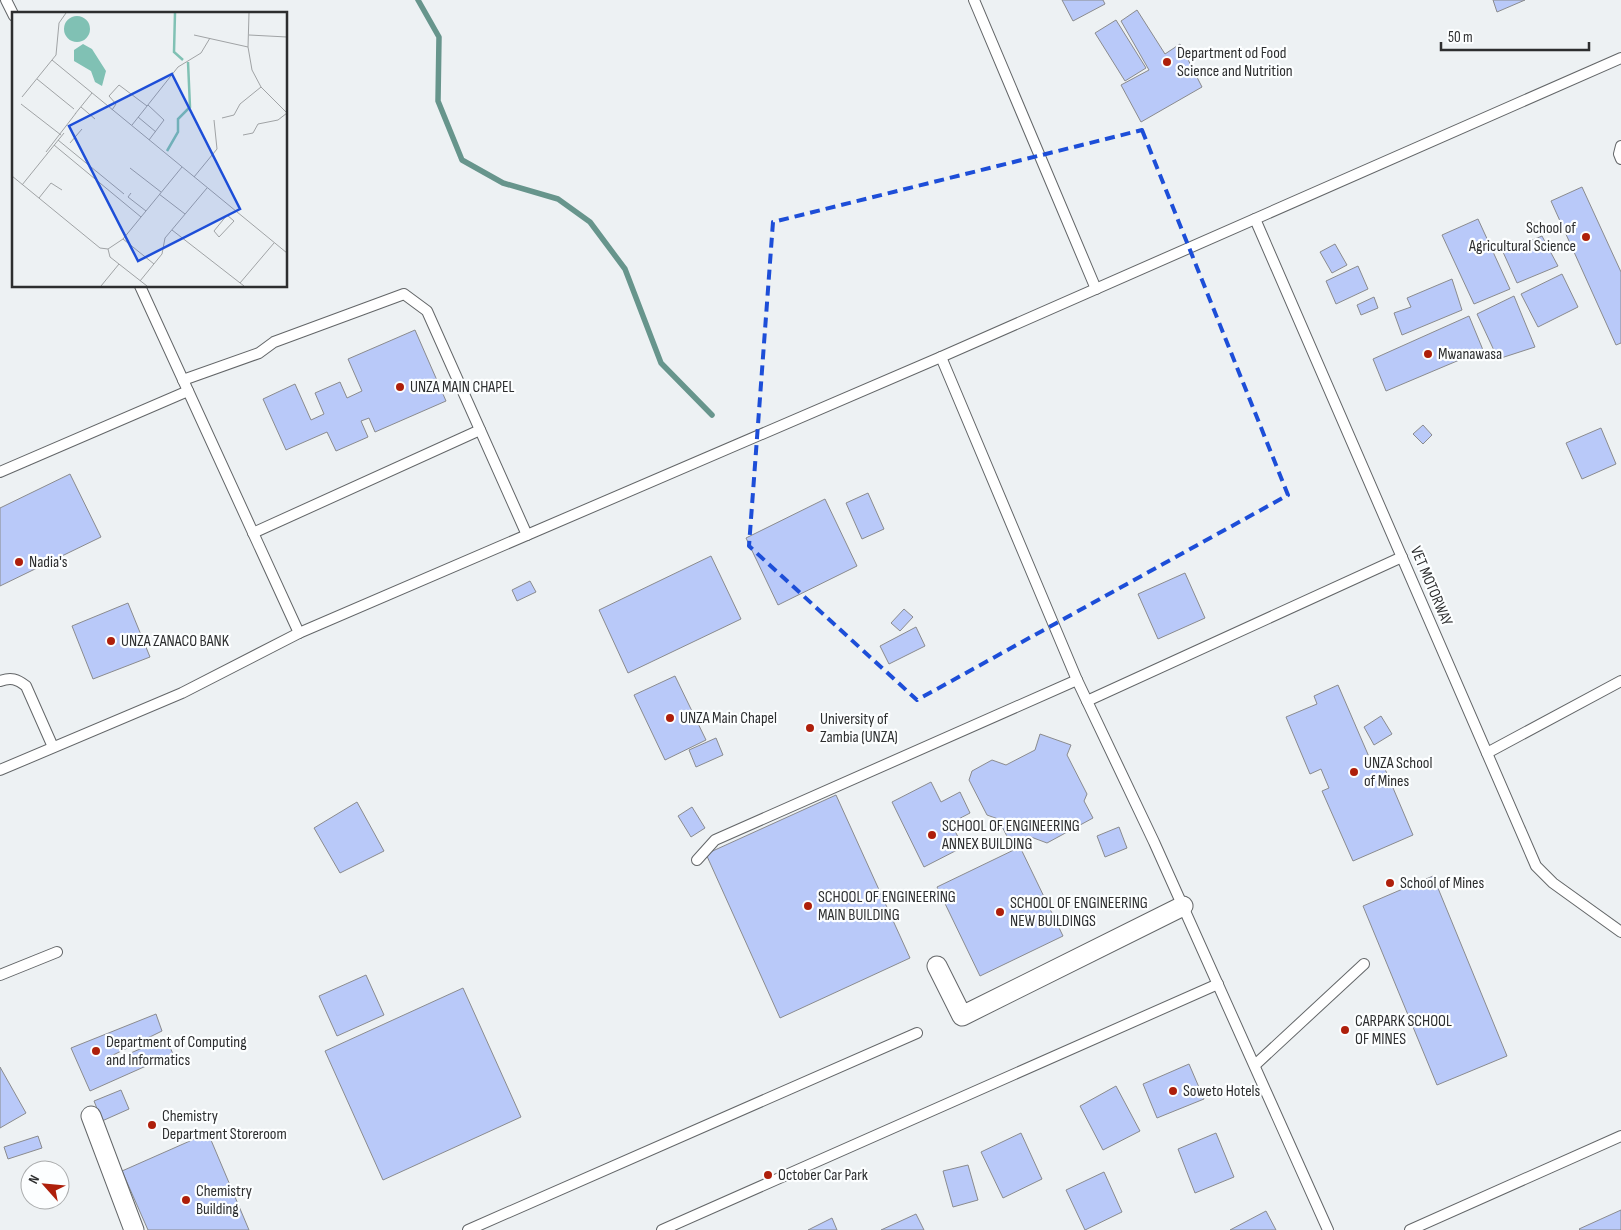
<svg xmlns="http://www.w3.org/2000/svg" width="1621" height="1230" viewBox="0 0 1621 1230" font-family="'Sofia Sans Condensed',sans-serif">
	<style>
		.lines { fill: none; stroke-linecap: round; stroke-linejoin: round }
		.stream { stroke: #67958c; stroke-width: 5.5 }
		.building { fill: #b9c9f9; stroke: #8a8b8e }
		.lane-casing { stroke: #636668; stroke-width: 12 }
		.street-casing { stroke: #636668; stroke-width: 21 }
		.lane { stroke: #fff; stroke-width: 10 }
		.street { stroke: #fff; stroke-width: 19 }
		.marked { fill: none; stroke: #1d4ed8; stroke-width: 4; stroke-dasharray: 10 6; stroke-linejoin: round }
		.poi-dot { fill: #ae1f0b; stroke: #fcfeff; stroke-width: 2 }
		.labels { text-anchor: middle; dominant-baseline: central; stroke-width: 4.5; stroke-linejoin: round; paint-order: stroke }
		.poi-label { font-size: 16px; fill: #2d2e2f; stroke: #fcfeff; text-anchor: start }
		.street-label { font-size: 16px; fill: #2d2e2f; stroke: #fcfeff }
		.inset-river { fill: none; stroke: #80c1b4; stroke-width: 2.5 }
		.inset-road { fill: none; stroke: #a0a3a5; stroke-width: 1 }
		.view { fill: #1d4ed8; fill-opacity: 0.15; stroke: #1d4ed8; stroke-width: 2.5 }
		.inset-edge { fill: none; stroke: #2d2e2f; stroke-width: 2.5 }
	</style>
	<rect width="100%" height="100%" fill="#edf1f3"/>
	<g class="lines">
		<!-- stream -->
		<path class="stream" d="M 418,0 L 439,37 L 438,101 L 462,160 L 503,183 L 558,199 L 590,222 L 625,269 L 661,363 L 712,415"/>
	</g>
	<!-- building -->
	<g class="building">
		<path d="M 1062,0 L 1103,0 L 1105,4 L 1073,21 Z"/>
		<path d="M 1493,0 L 1525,0 L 1497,12 Z"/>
		<path d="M 1137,10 L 1165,54 L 1180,44 L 1202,87 L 1141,122 L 1121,85 L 1149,70 L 1121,21 Z"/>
		<path d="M 1116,20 L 1146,68 L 1125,81 L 1095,33 Z"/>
		<path d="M 1582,187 L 1621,272 L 1621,343 L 1616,345 L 1551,201 Z"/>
		<path d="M 1478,219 L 1510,289 L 1474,304 L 1442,235 Z"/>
		<path d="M 1542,236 L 1558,266 L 1517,283 L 1503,252 Z"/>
		<path d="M 1335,244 L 1347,265 L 1332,273 L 1320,252 Z"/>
		<path d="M 1358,266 L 1368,289 L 1336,304 L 1326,281 Z"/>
		<path d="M 1562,274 L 1578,307 L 1538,327 L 1521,294 Z"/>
		<path d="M 1452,279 L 1462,310 L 1402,335 L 1394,313 L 1411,307 L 1407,298 Z"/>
		<path d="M 1514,296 L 1535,347 L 1498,359 L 1477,314 Z"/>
		<path d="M 1374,297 L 1378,308 L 1361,315 L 1357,305 Z"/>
		<path d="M 1469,316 L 1483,350 L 1386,391 L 1373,359 Z"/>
		<path d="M 415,330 L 446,401 L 375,432 L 369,418 L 361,421 L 368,437 L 336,451 L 327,432 L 286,450 L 263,399 L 295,384 L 311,420 L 324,414 L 315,393 L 340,382 L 347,398 L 362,391 L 348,359 Z"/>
		<path d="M 1423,425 L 1432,435 L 1423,444 L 1413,434 Z"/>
		<path d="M 1601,428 L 1616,464 L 1582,479 L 1566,443 Z"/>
		<path d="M 70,474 L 101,537 L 0,586 L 0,508 Z"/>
		<path d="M 868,493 L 884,529 L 862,539 L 846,503 Z"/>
		<path d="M 825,499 L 857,566 L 778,605 L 746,538 Z"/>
		<path d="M 711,556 L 741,619 L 628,673 L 599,610 Z"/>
		<path d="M 1185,573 L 1205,618 L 1158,639 L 1138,594 Z"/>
		<path d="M 530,581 L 536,592 L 517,601 L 512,590 Z"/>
		<path d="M 128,603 L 150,657 L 93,679 L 72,626 Z"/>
		<path d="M 904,609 L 913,617 L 900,631 L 891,623 Z"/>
		<path d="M 916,627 L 925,646 L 889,664 L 880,646 Z"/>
		<path d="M 675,676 L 706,740 L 665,760 L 634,695 Z"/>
		<path d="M 1338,685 L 1373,766 L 1382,762 L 1413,835 L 1353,861 L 1322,791 L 1329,788 L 1321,769 L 1310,774 L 1286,717 L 1317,704 L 1314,696 Z"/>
		<path d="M 1381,716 L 1392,734 L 1374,745 L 1364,727 Z"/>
		<path d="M 1040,734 L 1071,745 L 1067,755 L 1087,794 L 1084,801 L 1093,818 L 1047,843 L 1031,837 L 1027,848 L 1010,842 L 998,819 L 987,815 L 969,780 L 972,771 L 992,760 L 1006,765 L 1035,750 Z"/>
		<path d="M 716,738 L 723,755 L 696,767 L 689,750 Z"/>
		<path d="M 931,782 L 941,802 L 960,792 L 970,813 L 951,823 L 963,847 L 924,867 L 892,802 Z"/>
		<path d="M 836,795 L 910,958 L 780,1018 L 706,854 Z"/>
		<path d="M 357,802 L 384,851 L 340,873 L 314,828 Z"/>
		<path d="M 692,807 L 705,828 L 691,837 L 678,816 Z"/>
		<path d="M 1119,827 L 1127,848 L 1105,857 L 1097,836 Z"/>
		<path d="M 1020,847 L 1063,936 L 980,976 L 937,887 Z"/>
		<path d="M 1433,876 L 1507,1056 L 1437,1085 L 1363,906 Z"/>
		<path d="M 366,975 L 384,1015 L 337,1036 L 319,996 Z"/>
		<path d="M 463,988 L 521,1117 L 383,1180 L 325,1051 Z"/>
		<path d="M 156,1014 L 162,1031 L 105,1059 L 107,1063 L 166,1038 L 173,1054 L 90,1091 L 71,1048 Z"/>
		<path d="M 1189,1064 L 1204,1099 L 1157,1118 L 1143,1084 Z"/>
		<path d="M 0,1067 L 26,1113 L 0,1128 Z"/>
		<path d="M 1116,1086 L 1140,1131 L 1103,1150 L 1080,1106 Z"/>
		<path d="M 121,1090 L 129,1109 L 102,1121 L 94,1101 Z"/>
		<path d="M 208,1133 L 249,1230 L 148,1230 L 122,1171 Z"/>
		<path d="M 1021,1133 L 1042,1179 L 1003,1198 L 981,1152 Z"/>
		<path d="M 1216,1133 L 1234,1177 L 1195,1193 L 1178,1149 Z"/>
		<path d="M 38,1136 L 42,1148 L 8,1159 L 4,1147 Z"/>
		<path d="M 968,1165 L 978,1200 L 953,1207 L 943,1171 Z"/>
		<path d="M 1104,1172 L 1122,1212 L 1085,1230 L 1066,1190 Z"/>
		<path d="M 1621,1210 L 1621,1230 L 1580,1230 L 1579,1229 Z"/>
		<path d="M 1266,1211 L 1276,1230 L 1230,1230 Z"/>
		<path d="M 916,1214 L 924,1230 L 881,1230 Z"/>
		<path d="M 832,1218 L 837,1230 L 808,1230 Z"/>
	</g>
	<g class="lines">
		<defs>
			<g id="lane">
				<path d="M 6,0 L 14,16"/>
				<path d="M 974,0 L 1096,289"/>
				<path d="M 1621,146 L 1619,154 L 1621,159"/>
				<path d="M 1255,219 L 1536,866 L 1553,883 L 1621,932"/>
				<path d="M 140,286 L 299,633"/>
				<path d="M 941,357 L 1077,680 L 1154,842 L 1328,1230"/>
				<path d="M 183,380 L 259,353 L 274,342 L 404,294 L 427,311 L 527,535"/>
				<path d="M 0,472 L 188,391"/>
				<path d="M 253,533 L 480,430"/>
				<path d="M 0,681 C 11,677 17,679 26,686 L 53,747"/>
				<path d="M 1087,701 L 1402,557"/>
				<path d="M 1487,753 L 1621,681"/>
				<path d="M 0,770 L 182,693 L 299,633 L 941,357 L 1621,58"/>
				<path d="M 697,860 L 715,840 L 1077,680"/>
				<path d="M 0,975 L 57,952"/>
				<path d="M 1255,1065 L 1364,964"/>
				<path d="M 468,1230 L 917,1033"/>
				<path d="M 662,1230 L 1218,984"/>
				<path d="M 1410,1230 L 1621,1136"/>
			</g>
			<g id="street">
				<path d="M 937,966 L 962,1016 L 1183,906"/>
				<path d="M 91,1116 L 134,1230"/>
			</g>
		</defs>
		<!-- lane casing -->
		<use href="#lane" class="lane-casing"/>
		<!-- street casing -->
		<use href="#street" class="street-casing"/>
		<!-- lane -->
		<use href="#lane" class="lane"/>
		<!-- street -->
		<use href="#street" class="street"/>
	</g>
	<!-- marked area -->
	<path class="marked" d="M 1142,130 L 1288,495 L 917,700 L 749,546 L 773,222 Z"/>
	<!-- markers -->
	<g class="poi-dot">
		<circle cx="1167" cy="62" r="5"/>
		<circle cx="1586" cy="237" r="5"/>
		<circle cx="1428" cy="354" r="5"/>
		<circle cx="400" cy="387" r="5"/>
		<circle cx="19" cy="562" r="5"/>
		<circle cx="111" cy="641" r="5"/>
		<circle cx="670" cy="718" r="5"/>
		<circle cx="810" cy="728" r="5"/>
		<circle cx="1354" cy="772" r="5"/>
		<circle cx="932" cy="835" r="5"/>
		<circle cx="1390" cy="883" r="5"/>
		<circle cx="808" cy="906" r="5"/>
		<circle cx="1000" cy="912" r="5"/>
		<circle cx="1345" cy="1030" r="5"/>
		<circle cx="96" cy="1051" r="5"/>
		<circle cx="1173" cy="1091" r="5"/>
		<circle cx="152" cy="1125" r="5"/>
		<circle cx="768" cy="1175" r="5"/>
		<circle cx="186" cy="1200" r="5"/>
	</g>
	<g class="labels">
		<!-- poi labels -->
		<g class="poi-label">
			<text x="1177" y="53">Department od Food<tspan x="1177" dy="18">Science and Nutrition</tspan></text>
			<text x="1576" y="228" text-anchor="end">School of<tspan x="1576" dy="18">Agricultural Science</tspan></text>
			<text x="1438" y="354">Mwanawasa</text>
			<text x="410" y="387">UNZA MAIN CHAPEL</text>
			<text x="29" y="562">Nadia's</text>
			<text x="121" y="641">UNZA ZANACO BANK</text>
			<text x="680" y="718">UNZA Main Chapel</text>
			<text x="820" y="719">University of<tspan x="820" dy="18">Zambia (UNZA)</tspan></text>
			<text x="1364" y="763">UNZA School<tspan x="1364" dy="18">of Mines</tspan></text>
			<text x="942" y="826">SCHOOL OF ENGINEERING<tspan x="942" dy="18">ANNEX BUILDING</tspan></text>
			<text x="1400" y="883">School of Mines</text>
			<text x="818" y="897">SCHOOL OF ENGINEERING<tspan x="818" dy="18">MAIN BUILDING</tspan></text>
			<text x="1010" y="903">SCHOOL OF ENGINEERING<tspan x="1010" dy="18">NEW BUILDINGS</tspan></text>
			<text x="1355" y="1021">CARPARK SCHOOL<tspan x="1355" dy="18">OF MINES</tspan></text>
			<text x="106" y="1042">Department of Computing<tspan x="106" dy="18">and Informatics</tspan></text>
			<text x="1183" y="1091">Soweto Hotels</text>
			<text x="162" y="1116">Chemistry<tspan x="162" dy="18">Department Storeroom</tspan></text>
			<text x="778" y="1175">October Car Park</text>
			<text x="196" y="1191">Chemistry<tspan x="196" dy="18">Building</tspan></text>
		</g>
		<!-- street labels -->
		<g class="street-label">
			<text transform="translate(1431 586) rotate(67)">VET MOTORWAY</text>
		</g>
	</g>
	<!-- overview -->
	<g transform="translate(12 12)">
		<rect width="275" height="275" fill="#edf1f3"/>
		<path d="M52 17a13 13 0 1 1 26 0a13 13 0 1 1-26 0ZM 71,32 L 80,37 L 94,59 L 90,74 L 83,70 L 79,59 L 62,49 L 62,38 Z" fill="#80c1b4"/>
		<path class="inset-river" d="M 163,1 L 162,40 L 171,48M 155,139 L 166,120 L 166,107 L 178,95 L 176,50"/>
		<path class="inset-road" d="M 237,1 L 236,35 L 240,58 L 249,75 L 275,101M 182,23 L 236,35M 237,23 L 275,25M 40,48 L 275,241M 25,67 L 62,97M 10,85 L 44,43 L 47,11 L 54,1M 9,92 L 49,123M 136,93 L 152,108 L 137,128M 69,95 L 83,107M 100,98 L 104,92 L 97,84 L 107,73 L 135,94M 63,102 L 80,81M 126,105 L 144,120M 210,106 L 222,103 L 228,92 L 249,75M 120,113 L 166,55 L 189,41 L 198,26M 231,123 L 241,121 L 246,112 L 266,108 L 275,101M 46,128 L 112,182M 58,131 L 70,117M 42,133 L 129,205M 34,140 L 64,101M 118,156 L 149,180M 0,164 L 88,236 L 96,237 L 98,245 L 135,274M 182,165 L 205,137 L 202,108M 10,173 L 52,121M 119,181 L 116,185 L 134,199M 147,182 L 173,202M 27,186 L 39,171 L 50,178M 215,203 L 222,209 L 207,225 L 202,219 ZM 160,218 L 232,274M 111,227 L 142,252M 96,237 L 111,227 L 170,155M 128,269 L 150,242 L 153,226 L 195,176M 228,271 L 262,231M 89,274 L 107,252"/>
		<path class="view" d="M 160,62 L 228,197 L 126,249 L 57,114 Z"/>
		<rect width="275" height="275" class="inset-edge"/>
	</g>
	<!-- north arrow -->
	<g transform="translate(45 1185) rotate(297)"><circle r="24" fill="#fcfeff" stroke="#a9abac"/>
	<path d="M0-4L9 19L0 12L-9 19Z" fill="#ae1f0b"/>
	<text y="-8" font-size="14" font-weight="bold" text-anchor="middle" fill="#2d2e2f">N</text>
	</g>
	<!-- scale -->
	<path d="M1441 42v8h148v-8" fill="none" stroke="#2d2e2f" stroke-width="2.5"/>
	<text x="1448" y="42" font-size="15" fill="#2d2e2f" stroke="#fcfeff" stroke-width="4" paint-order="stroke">50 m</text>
</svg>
